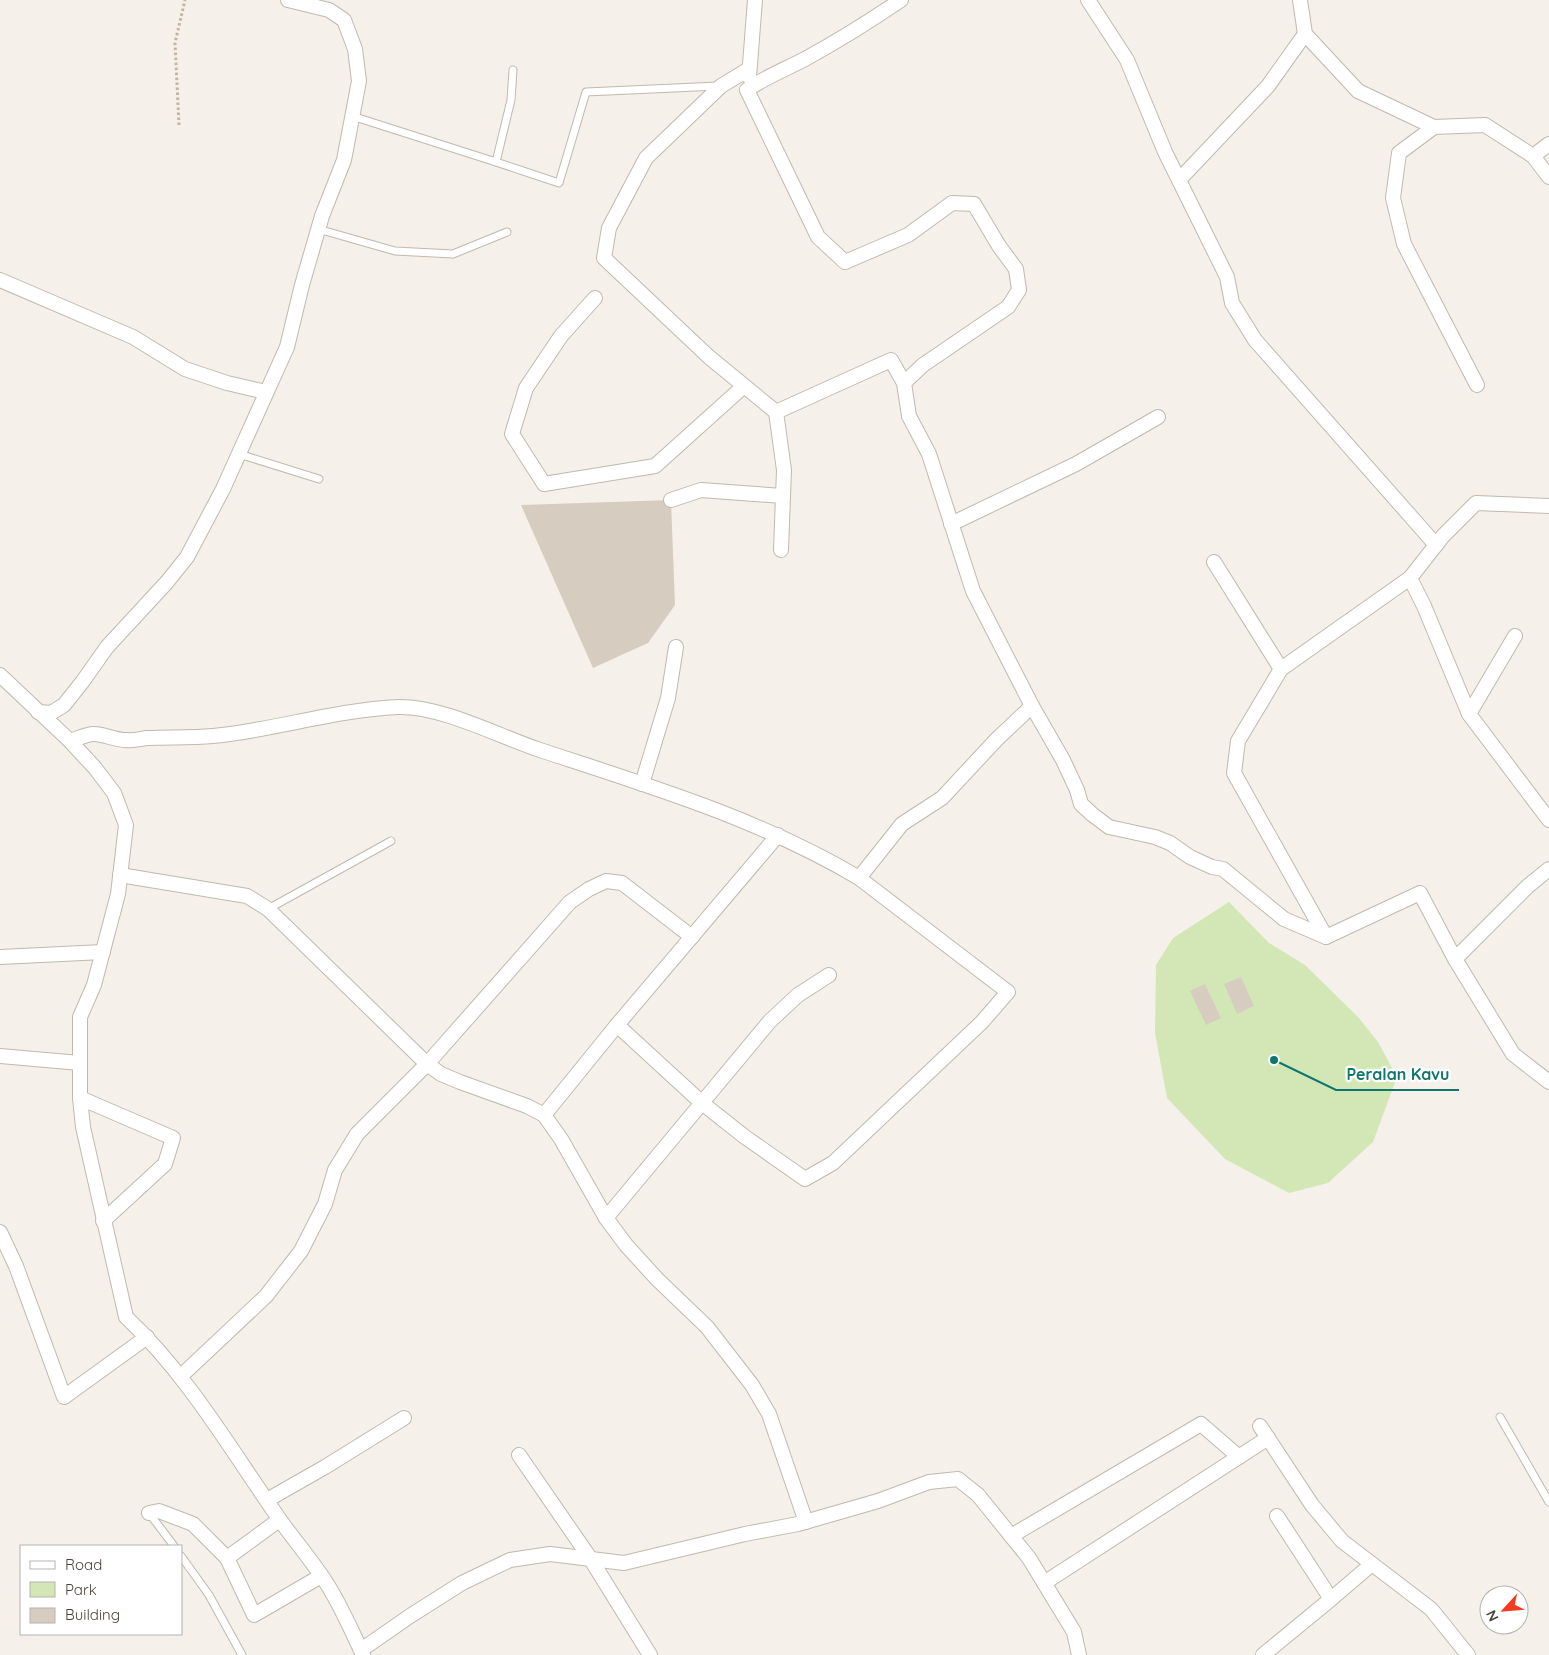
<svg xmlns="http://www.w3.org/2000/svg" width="1549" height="1655" viewBox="0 0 1549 1655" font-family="Quicksand,sans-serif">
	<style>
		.green { fill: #d2e7b5 }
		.building { fill: #d6cdc0 }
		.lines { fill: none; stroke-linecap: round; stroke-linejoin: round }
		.service-casing { stroke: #c0b9ad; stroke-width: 9 }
		.minor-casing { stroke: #c0b9ad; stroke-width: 16 }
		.path { stroke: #c2b49e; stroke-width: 3; stroke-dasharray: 2.5 2.5; stroke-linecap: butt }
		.service { stroke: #fff; stroke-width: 7 }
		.minor { stroke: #fff; stroke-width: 14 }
		.leader { fill: none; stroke: #0f766e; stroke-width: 2 }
		.callout-dot { fill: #0f766e; stroke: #fff; stroke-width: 2 }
		.callout-label { font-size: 16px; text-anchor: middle; font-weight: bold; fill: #0f766e; stroke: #fff; stroke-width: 4.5; stroke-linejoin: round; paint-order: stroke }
	</style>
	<rect width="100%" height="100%" fill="#f5f1ea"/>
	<!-- green -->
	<path class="green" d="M 1229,902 L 1269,943 L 1305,965 L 1359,1018 L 1378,1042 L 1397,1077 L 1373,1142 L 1328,1183 L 1289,1193 L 1225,1159 L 1167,1098 L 1155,1033 L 1156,965 L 1173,938 Z"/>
	<!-- building -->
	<g class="building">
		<path d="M 671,500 L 675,605 L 648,643 L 593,668 L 521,505 Z"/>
		<path d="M 1241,977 L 1254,1006 L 1237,1014 L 1224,984 Z"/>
		<path d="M 1205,984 L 1221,1018 L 1206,1025 L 1190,991 Z"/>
	</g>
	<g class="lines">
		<defs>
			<g id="service">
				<path d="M 352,116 L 496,162 L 511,100 L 513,70"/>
				<path d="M 496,162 L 559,183 L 586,92 L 718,86"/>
				<path d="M 318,229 L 395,251 L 453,254 L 507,232"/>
				<path d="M 239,454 L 319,479"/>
				<path d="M 268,909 L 391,841"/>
				<path d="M 1500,1417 L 1549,1502"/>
				<path d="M 149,1513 L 174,1546"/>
				<path d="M 181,1556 L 209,1595 L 242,1655"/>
			</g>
			<g id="minor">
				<path d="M 1088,0 L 1127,60 L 1165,152 L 1227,277 L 1232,303 L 1255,340 L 1436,545"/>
				<path d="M 1300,0 L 1305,34 L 1358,91 L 1434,127"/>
				<path d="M 749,69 L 721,86 L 646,158 L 609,228 L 604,258 L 709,357 L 776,412 L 891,360 L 904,383"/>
				<path d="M 749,77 L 755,0"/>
				<path d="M 1533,156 L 1549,144"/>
				<path d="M 1179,180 L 1268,86 L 1305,34"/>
				<path d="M 0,280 L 133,337 L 185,369 L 227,383 L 266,392"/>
				<path d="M 595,298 L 561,336 L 526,388 L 512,434 L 544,484 L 655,466 L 744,386"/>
				<path d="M 1477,385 L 1404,244 L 1393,198 L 1399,153 L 1434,127 L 1485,125 L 1533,156 L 1549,177"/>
				<path d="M 776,412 L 784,470 L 781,550"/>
				<path d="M 671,500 L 701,490 L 783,496"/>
				<path d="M 951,524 L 1076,464 L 1158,417"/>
				<path d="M 1214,562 L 1281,669"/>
				<path d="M 1410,578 L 1424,606 L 1469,714"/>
				<path d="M 1515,636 L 1469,714 L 1549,820"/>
				<path d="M 0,675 L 70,741 L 95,768 L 114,793 L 126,825 L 118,894 L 94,985 L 80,1017 L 80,1098 L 83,1127 L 126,1317 C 188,1375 231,1450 280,1520 C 295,1541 313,1562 327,1584 C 341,1606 352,1631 363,1655"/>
				<path d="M 1032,706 L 1063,760 L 1077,790 L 1081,804 L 1093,815 L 1109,827 L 1155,837 L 1170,843 L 1190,857 L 1212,867 L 1223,869 L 1284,919 L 1326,937 L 1420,893 L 1455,959 L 1513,1054 L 1549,1082"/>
				<path d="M 38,712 L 51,713 L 64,705 L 83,681 L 107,647 L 167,582 L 187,557 L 223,489 L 287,347 L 302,285 L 322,216 L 344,160 L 359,81 L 355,49 L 344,20 L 329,10 L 288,0"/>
				<path d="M 70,741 C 77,739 86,734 94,734 C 104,734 115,740 126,740 C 133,741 140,739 147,738 C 169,737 191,738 213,736 C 275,730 335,710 398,707 C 442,706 498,736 540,750 C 649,786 760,819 859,878 L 902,824 L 942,798 L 997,739 L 1032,706 L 973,591 L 929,454 L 909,416 L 904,383 L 923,365 L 1008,307 L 1019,290 L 1016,269 L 999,246 L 974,204 L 952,203 L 908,235 L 845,262 L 818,237 L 747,90 C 765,77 786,69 805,59 C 838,41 870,21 901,0"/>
				<path d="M 642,784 L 668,698 L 676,647"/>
				<path d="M 120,875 L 247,896 L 268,909 L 427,1064 L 441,1074 L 460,1082 L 527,1106 L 544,1115 L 561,1139 L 606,1218 L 626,1245 L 657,1279 L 707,1327 L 752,1385 L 769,1414 L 806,1522"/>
				<path d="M 1326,937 L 1234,773 L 1238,741 L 1281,669 L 1410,578 L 1443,536 L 1476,503 L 1549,506"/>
				<path d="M 0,957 L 103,952"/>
				<path d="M 1455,959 L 1528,886 L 1549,869"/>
				<path d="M 617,1025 L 778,835"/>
				<path d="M 0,1056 L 80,1063"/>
				<path d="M 80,1098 L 173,1138 L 165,1164 L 103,1221"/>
				<path d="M 544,1115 L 617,1025 L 702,1103 L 745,1137 L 805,1179 L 833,1163 L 982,1022 L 1008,992 L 859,878"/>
				<path d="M 606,1218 L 770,1021 L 798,995 L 829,975"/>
				<path d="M 0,1232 L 16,1266 L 64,1397 L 147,1337"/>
				<path d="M 181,1376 L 266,1296 L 301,1251 L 325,1204 L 335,1170 L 357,1134 L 427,1064 L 570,902 L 589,889 L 606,881 L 622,883 L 692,937"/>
				<path d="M 1260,1426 L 1312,1505 L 1342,1541 L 1431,1609 L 1468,1655"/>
				<path d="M 519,1455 L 590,1558 L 650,1655"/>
				<path d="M 267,1500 L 325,1467 L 404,1418"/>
				<path d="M 149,1513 L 159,1511 L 193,1524 L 227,1558"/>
				<path d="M 1277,1516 L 1331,1599 L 1372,1564"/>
				<path d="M 279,1520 L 227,1558 L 254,1615 L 321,1576"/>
				<path d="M 1011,1536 L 1201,1424 L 1239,1457"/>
				<path d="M 1044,1583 L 1268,1438"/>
				<path d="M 361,1650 L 410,1616 L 462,1583 L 510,1560 L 550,1554 L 624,1563 L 745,1534 L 798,1524 L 878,1501 L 929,1482 L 958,1479 L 978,1495 L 1029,1558 L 1074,1632 L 1079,1655"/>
				<path d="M 1263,1655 L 1331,1599"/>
			</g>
		</defs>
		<!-- service casing -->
		<use href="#service" class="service-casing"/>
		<!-- minor casing -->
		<use href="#minor" class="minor-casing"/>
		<!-- path -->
		<path class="path" d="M 179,125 L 175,43 L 185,0"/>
		<!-- service -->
		<use href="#service" class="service"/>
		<!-- minor -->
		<use href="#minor" class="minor"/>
	</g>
	<!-- callouts -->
	<path class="leader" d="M1274 1060L1336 1090H1459"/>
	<circle class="callout-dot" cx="1274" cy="1060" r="5"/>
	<g class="callout-label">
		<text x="1398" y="1080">Peralan Kavu</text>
	</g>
	<!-- legend -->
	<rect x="20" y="1545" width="162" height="90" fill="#ffffff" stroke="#b6b3af"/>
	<rect x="30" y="1561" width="25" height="8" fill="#ffffff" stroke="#b6b3af"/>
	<text x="65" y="1570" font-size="15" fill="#494238">Road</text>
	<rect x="30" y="1582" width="25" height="15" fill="#d2e7b5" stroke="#b6b3af"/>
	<text x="65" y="1595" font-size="15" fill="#494238">Park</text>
	<rect x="30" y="1608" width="25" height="15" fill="#d6cdc0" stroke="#b6b3af"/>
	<text x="65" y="1620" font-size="15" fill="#494238">Building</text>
	<!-- north arrow -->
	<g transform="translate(1504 1610) rotate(244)"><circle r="24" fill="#ffffff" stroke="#b6b3af"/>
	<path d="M0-4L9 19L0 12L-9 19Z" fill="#f43b22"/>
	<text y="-8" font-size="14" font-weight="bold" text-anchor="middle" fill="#494238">N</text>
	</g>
</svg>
